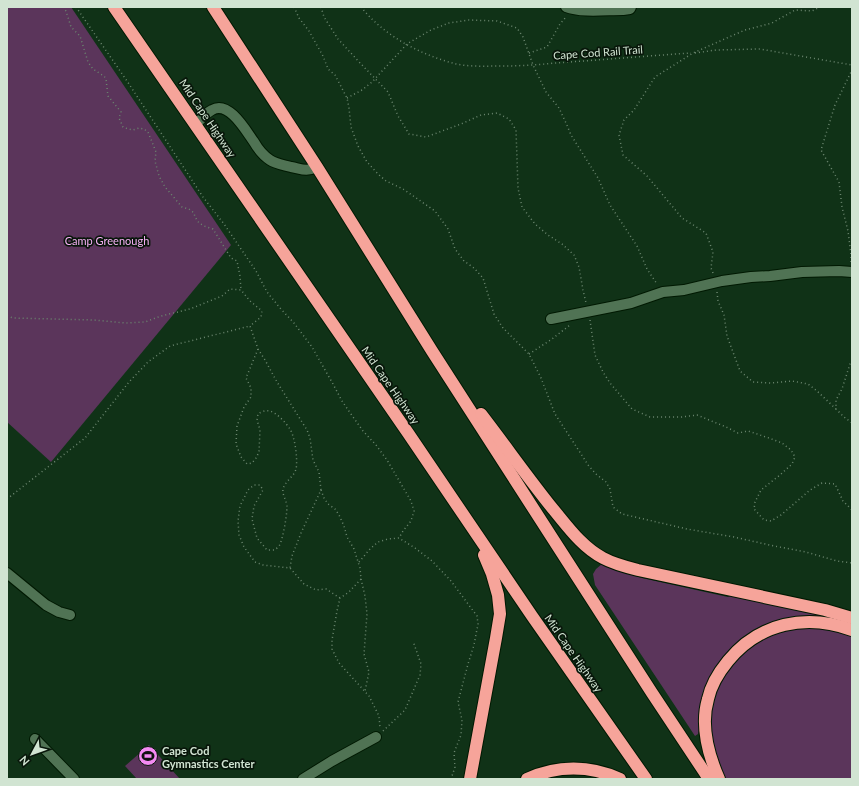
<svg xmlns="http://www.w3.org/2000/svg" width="859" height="786" viewBox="0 0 859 786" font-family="Lato,sans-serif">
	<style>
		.green { fill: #5b355b }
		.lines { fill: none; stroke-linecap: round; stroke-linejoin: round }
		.minor-casing { stroke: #001902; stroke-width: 12 }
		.highway-casing { stroke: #001902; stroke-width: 14 }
		.path { stroke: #6b866f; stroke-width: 1.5; stroke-dasharray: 1 3; stroke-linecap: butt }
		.minor { stroke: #507354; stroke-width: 10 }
		.highway { stroke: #f6a49a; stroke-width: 12 }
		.labels { text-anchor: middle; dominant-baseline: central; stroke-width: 3.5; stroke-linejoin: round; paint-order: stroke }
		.street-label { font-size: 11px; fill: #d1e4d2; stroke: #08160a }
		.park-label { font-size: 11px; fill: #f8b1f7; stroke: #08160a }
		.poi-label { font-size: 11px; font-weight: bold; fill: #d1e4d2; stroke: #08160a; text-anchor: start }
	</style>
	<rect width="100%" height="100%" fill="#103217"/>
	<!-- green -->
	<g class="green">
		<path d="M 7,7 L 71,7 L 231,245 L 51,462 L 7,422 Z"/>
		<path d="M 602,564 L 612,569 L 642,578 L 728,597 L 730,596 L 844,619 L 758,629 L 742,639 L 729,650 L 719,664 L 708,682 L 700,705 L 699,731 L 698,734 L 695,736 L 595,585 L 593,574 L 596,569 Z"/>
		<path d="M 819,627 L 852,635 L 852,779 L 724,779 C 721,768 715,756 713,744 C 703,699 729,653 771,635 C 786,628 803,628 819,627 Z"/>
		<path d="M 149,745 L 180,779 L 137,779 L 125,766 Z"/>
	</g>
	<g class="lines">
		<defs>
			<g id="minor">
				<path d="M 566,7 C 582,13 605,10 623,10 L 630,9 L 631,7"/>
				<path d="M 196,124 C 201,119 206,113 212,110 C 229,100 246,131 254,142 C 258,149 264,156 270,160 C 276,164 284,165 291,167 C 302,169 306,172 317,167"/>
				<path d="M 551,319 L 631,303 L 663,292 L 684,290 L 722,281 L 751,277 L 770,276 L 802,272 L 839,271 L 852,272"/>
				<path d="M 7,573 L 46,605 L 59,612 L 70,615"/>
				<path d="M 35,739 L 74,779"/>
				<path d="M 303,779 L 332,761 L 376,737"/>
			</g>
			<g id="highway">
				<path d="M 114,7 L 408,433 L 532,616 L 646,779"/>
				<path d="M 213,7 L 317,167 L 432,351 L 652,693 L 709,779"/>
				<path d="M 481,414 C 505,445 528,478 553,509 C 568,527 582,547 603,558 C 614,564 626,567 638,570 L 825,610 L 852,618"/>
				<path d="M 470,779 L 496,638 L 500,614 L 498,595 L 492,574 L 484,555"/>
				<path d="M 527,779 C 557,765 590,765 620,779"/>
				<path d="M 719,779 C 708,754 700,726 708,699 C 711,685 719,672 728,661 C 759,623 806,613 852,630"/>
			</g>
		</defs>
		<!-- minor casing -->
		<use href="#minor" class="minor-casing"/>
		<!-- highway casing -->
		<use href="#highway" class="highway-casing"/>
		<!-- path -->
		<g class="path">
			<path d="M 63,7 L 66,11 L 71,27 L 80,36 L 88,62 L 93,69 L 99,73 L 104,76 L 106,79 L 108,96 L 121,112 L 119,118 L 123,127 L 128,129 L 133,130 L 139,128 L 144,129 L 148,132 L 156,152 L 155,161 L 159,176 L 165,187 L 182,207 L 189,209 L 194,213 L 195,217 L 199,223 L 204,226 L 213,229 L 231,258 L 237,261 L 240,276 L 241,290"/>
			<path d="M 76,7 L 127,81 L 203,197 L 224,224 L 256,271 L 267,292 L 280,308 L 294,323 L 312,347 L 333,384 L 342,401 L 353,417 L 363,431 L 376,445 L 387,460 L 411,501 L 414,511 L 411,521 L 403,531 L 399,538"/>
			<path d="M 294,7 L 299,18 L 309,31 L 323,56 L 328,69 L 335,75 L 347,98 L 349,108 L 351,127 L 358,146 L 367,162 L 378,174 L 386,181 L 403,189 L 435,211 L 448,229 L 455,249 L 464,261 L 474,268 L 483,278 L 494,314 L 503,328 L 529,354 L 541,378 L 546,391 L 555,414 L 583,457 L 588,465 L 596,474 L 606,482 L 610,489 L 613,507 L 622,514 L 687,529 L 734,537 L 774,546 L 806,552 L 837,561 L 852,563"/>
			<path d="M 321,7 L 324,17 L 338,39 L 361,64 L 388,92 L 398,116 L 409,134 L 426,137 L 461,124 L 481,115 L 497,113 L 509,119 L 516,130 L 518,188 L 522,207 L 535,224 L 548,235 L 562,244 L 574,255 L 579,267 L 583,290 L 586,303"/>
			<path d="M 361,7 C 384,36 421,55 456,64 C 471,67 486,66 501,66 C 519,66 537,65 555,63 C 600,60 646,56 691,53"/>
			<path d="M 529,53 L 547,47 L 560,24 L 566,17"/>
			<path d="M 695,53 L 716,50 L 760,49 L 852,65"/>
			<path d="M 347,98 L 362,90 L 372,82 L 407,44 L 412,41 L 431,30 L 449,23 L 469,20 L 497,21 L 517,28 L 523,37 L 533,65 L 546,92 L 559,108 L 566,123 L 571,135 L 598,178 L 610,205 L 637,246 L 647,269 L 657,284"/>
			<path d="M 851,262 L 851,255 L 848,231 L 842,207 L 839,182 L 821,150 L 835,105 L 852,70"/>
			<path d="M 713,273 L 711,268 L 713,252 L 706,233 L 682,218 L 647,176 L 623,155 L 619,135 L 624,120 L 634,110 L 655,77 L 693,53 L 745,30 L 772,23 L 795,10 L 812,11 L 820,7"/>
			<path d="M 717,292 L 718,301 L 724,315 L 727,336 L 740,371 L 753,382 L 771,383 L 792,381 L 808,384 L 817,391 L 836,409"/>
			<path d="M 7,316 L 13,318 L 94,320 L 125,323 L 145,322 L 161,316 L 190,309 L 222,296 L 230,289 L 241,290 L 250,301 L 262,311 L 261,317 L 250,326 L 258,349 L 265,360 L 277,382 L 307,430 L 310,438 L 313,460 L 319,472 L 321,490 L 301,533 L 292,556 L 290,568"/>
			<path d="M 590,320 L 595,355 L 603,372 L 610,383 L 632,409 L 650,417 L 682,417 L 697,415 L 726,427 L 738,433 L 748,431 L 769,438 L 782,443 L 791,450 L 795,457 L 792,464 L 780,475 L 761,490 L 755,502 L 754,509 L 764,520 L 771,521 L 781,515 L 810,490 L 822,483 L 835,484 L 843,501 L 852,510"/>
			<path d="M 258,349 L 246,378 L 251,388 L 251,397 L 244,407 L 237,426 L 236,444 L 241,457 L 247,464 L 252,463 L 256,458 L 259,452 L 260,430 L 257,420 L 258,414 C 261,412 265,410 270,411 C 277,413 286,423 290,429 C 295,437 298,460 296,469 C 294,477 285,481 283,489 C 282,495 287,501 287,507 C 287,515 283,538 280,544 C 279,547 276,549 274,550 L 267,550 L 257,538 L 252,519 L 254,506 L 263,490 L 260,485 L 254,485 L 248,490 L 240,506 L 238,521 L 239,535 L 244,547 L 255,562 L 263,565 L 290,568 L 304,584 L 316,590 L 326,589 L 340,598"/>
			<path d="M 529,354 L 552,339 L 570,325"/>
			<path d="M 852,360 L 850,364 L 842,389 L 836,400 L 836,409 L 844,417 L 852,423"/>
			<path d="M 321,490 L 324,498 L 328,504 L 335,509 L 339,515 L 344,526 L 347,537 L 354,549 L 360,568 L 361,579 L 349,592 L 340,598 L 337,611 L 332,640 L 332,649 L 339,663 L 369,696 L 379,716 L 380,728"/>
			<path d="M 7,499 L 85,438 L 129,382 L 148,362 L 170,346 L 250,326"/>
			<path d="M 359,562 L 370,549 L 378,542 L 388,539 L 399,538 L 415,548 L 432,561 L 451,581 L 477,616 L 478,624 L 474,645 L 468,664 L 458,702 L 462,720 L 461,735 L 454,753 L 455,767 L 451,779"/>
			<path d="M 361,579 L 365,596 L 367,614 L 364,654 L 369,672 L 365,691"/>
			<path d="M 383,731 L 405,710 L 420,675 L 421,664 L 413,641"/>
		</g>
		<!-- minor -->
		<use href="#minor" class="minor"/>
		<!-- highway -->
		<use href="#highway" class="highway"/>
	</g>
	<!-- icons -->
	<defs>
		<symbol id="stadium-disc" viewBox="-11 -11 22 22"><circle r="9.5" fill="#f38af2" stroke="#08160a"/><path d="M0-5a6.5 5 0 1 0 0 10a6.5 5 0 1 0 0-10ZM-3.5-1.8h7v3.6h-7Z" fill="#111"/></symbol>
	</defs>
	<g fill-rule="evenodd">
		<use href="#stadium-disc" x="137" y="745" width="22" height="22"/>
	</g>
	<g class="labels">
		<!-- street labels -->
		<g class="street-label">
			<text transform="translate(598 52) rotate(-4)">Cape Cod Rail Trail</text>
			<text transform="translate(208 118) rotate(56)">Mid Cape Highway</text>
			<text transform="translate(391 385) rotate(55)">Mid Cape Highway</text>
			<text transform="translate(574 653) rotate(55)">Mid Cape Highway</text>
		</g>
		<!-- park labels -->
		<g class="park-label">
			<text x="107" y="240">Camp Greenough</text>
		</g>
		<!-- poi labels -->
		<g class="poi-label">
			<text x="162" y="750">Cape Cod<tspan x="162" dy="13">Gymnastics Center</tspan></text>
		</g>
	</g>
	<!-- border -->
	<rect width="859" height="786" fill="none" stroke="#d1e4d2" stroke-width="16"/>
	<!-- north arrow -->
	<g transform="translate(32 754) rotate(229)" stroke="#08160a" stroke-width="3" paint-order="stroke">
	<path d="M0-3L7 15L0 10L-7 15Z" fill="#d1e4d2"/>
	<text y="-6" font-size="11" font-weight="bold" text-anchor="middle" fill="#d1e4d2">N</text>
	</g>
</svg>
